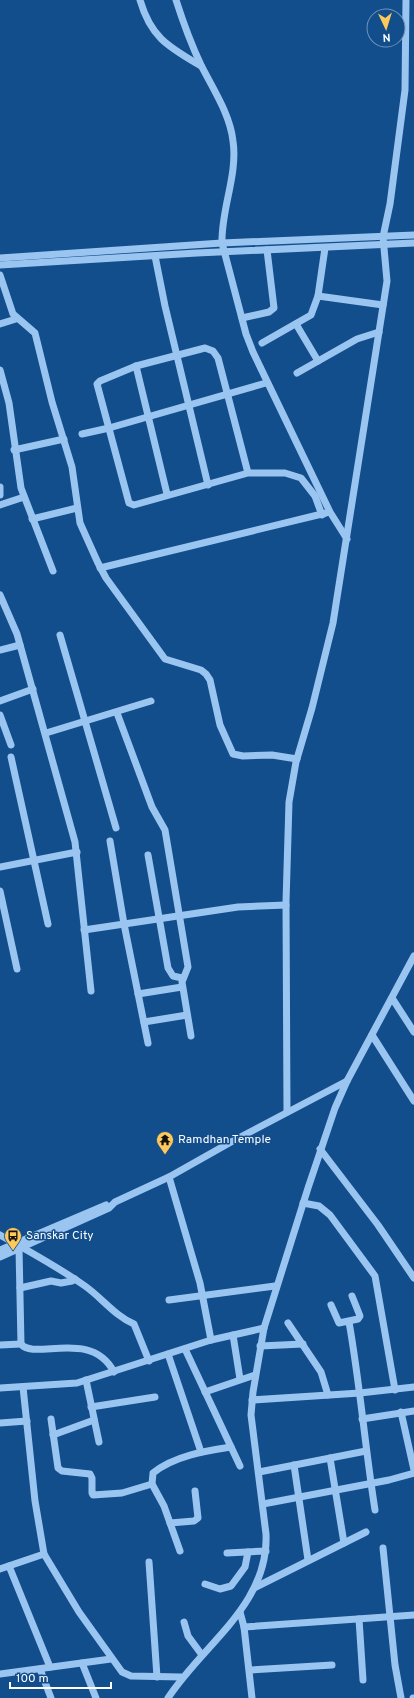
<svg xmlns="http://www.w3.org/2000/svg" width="414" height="1698" viewBox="0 0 414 1698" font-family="Overpass,sans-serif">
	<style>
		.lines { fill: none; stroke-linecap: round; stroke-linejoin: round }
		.minor { stroke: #9ac5f1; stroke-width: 7 }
		.labels { text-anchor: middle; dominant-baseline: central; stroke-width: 3; stroke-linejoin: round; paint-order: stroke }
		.poi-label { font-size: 12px; fill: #fff; stroke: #124d8c; text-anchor: start }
	</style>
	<rect width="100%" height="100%" fill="#124d8c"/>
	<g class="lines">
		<!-- minor -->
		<g class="minor">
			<path d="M 140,0 C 151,38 169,47 201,66"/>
			<path d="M 176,0 C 183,22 191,44 201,65 C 213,89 230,114 233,141 C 238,175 221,209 222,243 L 246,334 L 253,352 L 330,512 L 347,539"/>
			<path d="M 155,256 L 165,306 L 208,485"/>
			<path d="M 0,258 L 222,243 L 414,235"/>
			<path d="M 0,265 L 197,253 L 414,243"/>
			<path d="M 0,275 L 13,314 L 35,333 L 52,402 L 72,467 L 80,523 L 98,563 L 106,578 L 165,659 L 201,670 L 206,674 L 210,680 L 220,725 L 233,754 L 243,756 L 272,755 L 297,759"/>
			<path d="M 318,296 L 383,305"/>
			<path d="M 242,318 L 269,312 L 274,308 L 267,250"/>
			<path d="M 0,324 L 16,319"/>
			<path d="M 296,324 L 318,361"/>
			<path d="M 262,343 L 311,315 L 318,296 L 325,248"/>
			<path d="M 136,366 L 167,494"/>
			<path d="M 0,370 L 9,403 L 21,488 L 53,571"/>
			<path d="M 297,373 L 357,339 L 379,332"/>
			<path d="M 82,434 L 109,428 L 266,383"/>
			<path d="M 14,450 L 64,439"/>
			<path d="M 248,473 L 218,358 L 213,351 L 205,348 L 136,366 L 100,381 L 97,384 L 129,503 L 134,505 L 248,473 L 285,473 L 301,478 L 315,496 L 322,515"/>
			<path d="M 0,487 L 0,495"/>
			<path d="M 0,505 L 24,497"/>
			<path d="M 32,519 L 77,508"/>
			<path d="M 100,568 L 326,513"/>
			<path d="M 0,595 L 17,634 L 75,842 L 91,991"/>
			<path d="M 60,635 L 116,828"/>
			<path d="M 0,650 L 20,645"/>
			<path d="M 0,701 L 33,689"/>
			<path d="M 117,713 L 152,807 L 165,830 L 188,967 L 182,982 L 191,1036"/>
			<path d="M 0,715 L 11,745"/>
			<path d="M 46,733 L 151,701"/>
			<path d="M 11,757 L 48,924"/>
			<path d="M 110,841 L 124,924 L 148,1043"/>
			<path d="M 148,855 L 168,968 L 173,976 L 182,978"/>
			<path d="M 0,867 L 77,852"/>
			<path d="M 0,891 L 17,969"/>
			<path d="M 84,930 L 238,907 L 286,905"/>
			<path d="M 138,994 L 182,987"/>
			<path d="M 392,998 L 414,1032"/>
			<path d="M 144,1022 L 187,1015"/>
			<path d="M 372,1035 L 414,1101"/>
			<path d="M 287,1112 L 286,902 L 289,802 L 296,762 L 312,708 L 333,623 L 387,281 L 383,237 L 390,204 L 405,90 L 406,0"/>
			<path d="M 320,1149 L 378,1225 L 414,1278"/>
			<path d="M 169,1177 L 200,1283 L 211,1340"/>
			<path d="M 303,1203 L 319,1206 L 330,1215 L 375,1276 L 395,1390"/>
			<path d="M 0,1235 C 29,1251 58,1267 85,1286 C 102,1298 115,1316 134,1324 L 149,1361"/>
			<path d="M 19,1248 L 21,1344 C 34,1361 91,1328 114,1372"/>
			<path d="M 0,1250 L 106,1205"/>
			<path d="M 0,1257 L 109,1208 L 115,1202 L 169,1177 L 231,1142 L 347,1081"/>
			<path d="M 20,1288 L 51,1281 L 61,1283 L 72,1281 L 75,1279"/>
			<path d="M 169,1300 L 275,1286"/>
			<path d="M 331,1305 L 339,1323 L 358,1319 L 360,1316 L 352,1296"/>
			<path d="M 349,1322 C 360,1384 365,1447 375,1510"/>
			<path d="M 288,1323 L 321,1372 L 328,1395"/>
			<path d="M 233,1335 L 240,1379"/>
			<path d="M 0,1345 L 21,1344"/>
			<path d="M 260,1346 L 303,1344"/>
			<path d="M 185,1349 L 240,1466"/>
			<path d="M 168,1354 L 201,1452"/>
			<path d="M 86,1380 L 99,1442"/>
			<path d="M 23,1387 L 35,1501 L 44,1554 L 79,1612 L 122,1672 L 131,1676 L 181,1677"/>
			<path d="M 0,1388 L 77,1383 L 211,1340 L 264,1328"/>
			<path d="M 205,1392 L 255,1375"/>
			<path d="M 252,1400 L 360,1393 L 414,1387"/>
			<path d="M 91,1407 L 155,1397"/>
			<path d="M 401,1412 L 414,1470"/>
			<path d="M 51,1419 L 58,1468 L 62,1471 L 90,1474 L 92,1478 L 92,1493 L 93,1495 L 122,1493 L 152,1484"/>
			<path d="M 362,1419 L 414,1411"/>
			<path d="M 0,1423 L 27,1421"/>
			<path d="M 53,1435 L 94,1420"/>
			<path d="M 330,1458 L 344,1543"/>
			<path d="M 294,1465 L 308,1560"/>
			<path d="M 259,1472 L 366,1451"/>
			<path d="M 263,1504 L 389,1480 L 414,1473"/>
			<path d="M 170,1523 L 194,1521 L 198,1518 L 195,1491"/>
			<path d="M 383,1548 L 395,1665 L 401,1698"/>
			<path d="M 180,1551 L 164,1506 L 152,1484 L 153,1473 C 174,1456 205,1451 231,1447"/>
			<path d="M 227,1553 L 266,1551"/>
			<path d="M 149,1562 L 157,1677"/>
			<path d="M 9,1566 L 50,1667"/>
			<path d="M 0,1569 L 44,1554"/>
			<path d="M 205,1584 L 220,1589 L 231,1586 L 245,1567 L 248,1552"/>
			<path d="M 256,1587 L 366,1532"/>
			<path d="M 240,1612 L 244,1627 L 252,1698"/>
			<path d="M 359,1619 L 363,1680"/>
			<path d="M 184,1622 L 188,1636 L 202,1655"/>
			<path d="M 244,1627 L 414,1615"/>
			<path d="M 82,1663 L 96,1698"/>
			<path d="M 40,1669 L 51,1698"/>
			<path d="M 250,1670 L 332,1665"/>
			<path d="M 0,1674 L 111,1659"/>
			<path d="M 168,1698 C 203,1644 269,1605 266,1534 L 251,1415 L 253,1392 L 264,1328 L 308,1188 L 335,1108 L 347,1081 L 414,956"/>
			<path d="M 413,1698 L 414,1698"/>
		</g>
	</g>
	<!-- icons -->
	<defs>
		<symbol id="temple-pin" viewBox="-11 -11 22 30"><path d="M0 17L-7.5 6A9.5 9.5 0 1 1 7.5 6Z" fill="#ffc85a" stroke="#124d8c"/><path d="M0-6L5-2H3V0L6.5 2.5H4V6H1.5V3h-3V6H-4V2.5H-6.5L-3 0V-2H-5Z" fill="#111"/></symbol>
		<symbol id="bus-pin" viewBox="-11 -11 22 30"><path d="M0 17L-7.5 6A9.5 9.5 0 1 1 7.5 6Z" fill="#ffc85a" stroke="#124d8c"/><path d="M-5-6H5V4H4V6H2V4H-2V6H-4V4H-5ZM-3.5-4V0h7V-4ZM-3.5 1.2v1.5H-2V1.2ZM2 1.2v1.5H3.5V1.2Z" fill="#111"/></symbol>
	</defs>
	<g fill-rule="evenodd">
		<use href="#temple-pin" x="155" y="1130" width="20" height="27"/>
		<use href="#bus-pin" x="3" y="1226" width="20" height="27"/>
	</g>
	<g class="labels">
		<!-- poi labels -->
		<g class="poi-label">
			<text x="178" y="1140">Ramdhan Temple</text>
			<text x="26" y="1236">Sanskar City</text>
		</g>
	</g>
	<!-- north arrow -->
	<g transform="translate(386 28) rotate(176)"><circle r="19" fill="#124d8c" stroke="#7194ba"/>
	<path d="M0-3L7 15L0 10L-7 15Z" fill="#ffc85a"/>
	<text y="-6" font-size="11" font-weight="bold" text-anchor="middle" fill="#ffffff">N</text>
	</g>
	<!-- scale -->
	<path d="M10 1682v6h101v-6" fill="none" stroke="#ffffff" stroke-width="2"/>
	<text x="16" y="1682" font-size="12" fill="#ffffff" stroke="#124d8c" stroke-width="3" paint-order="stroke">100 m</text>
</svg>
